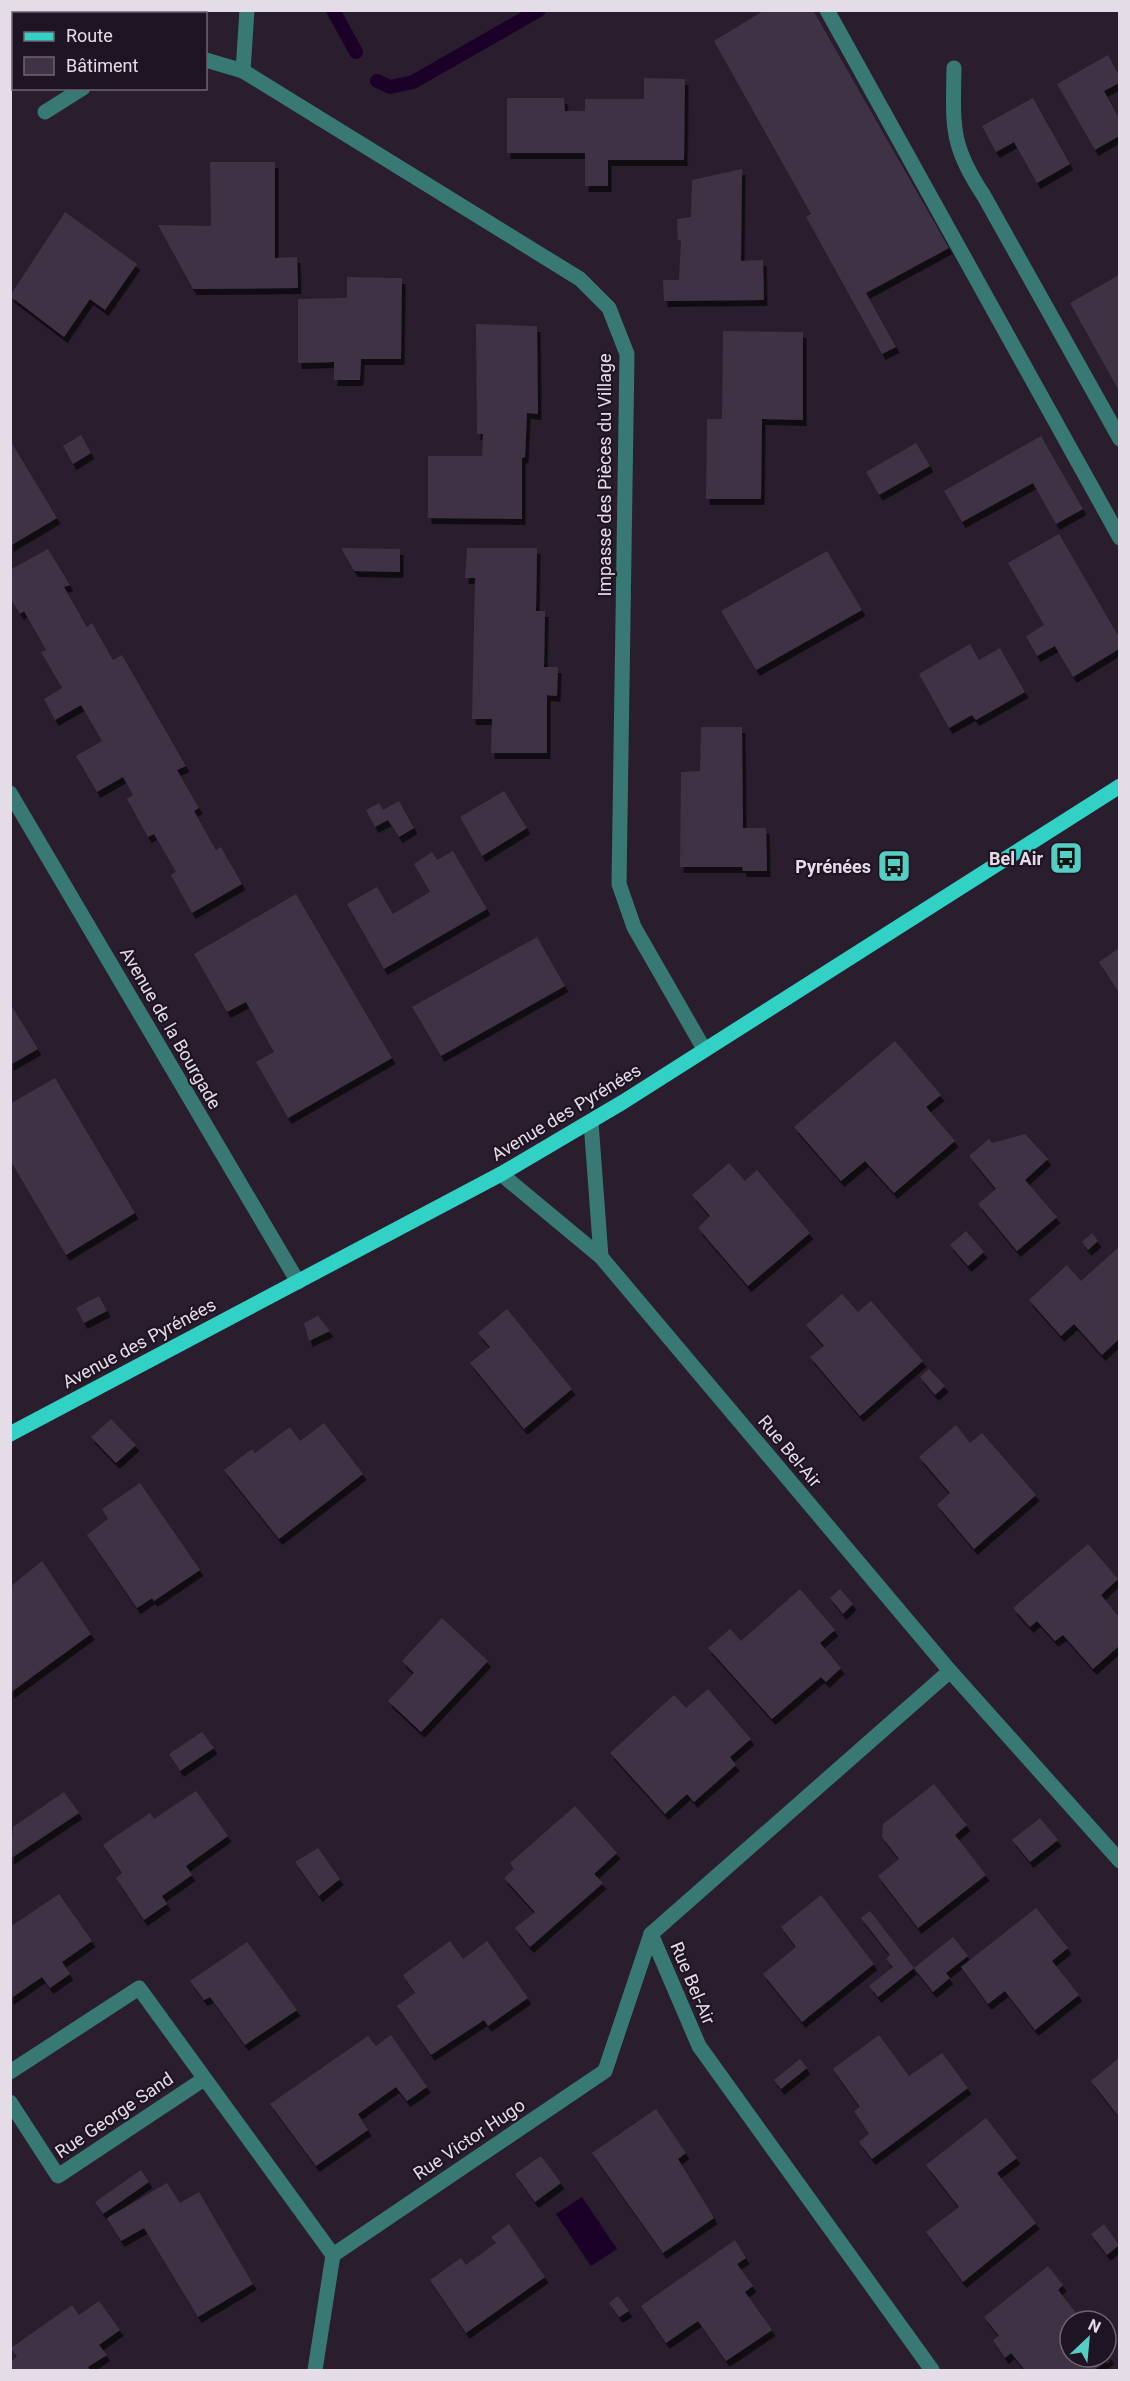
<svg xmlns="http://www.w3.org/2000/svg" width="1130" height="2381" viewBox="0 0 1130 2381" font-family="Roboto,sans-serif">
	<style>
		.water { fill: #1b0027 }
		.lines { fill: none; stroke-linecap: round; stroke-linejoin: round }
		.stream { stroke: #1b0027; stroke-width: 14 }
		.building { fill: #3f3345; filter: url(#shadow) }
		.minor { stroke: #387973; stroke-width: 15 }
		.major { stroke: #31d1c6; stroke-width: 15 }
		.labels { text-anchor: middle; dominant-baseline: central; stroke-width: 4.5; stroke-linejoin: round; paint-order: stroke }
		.street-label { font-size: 18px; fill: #e4dde8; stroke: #1f1424 }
		.poi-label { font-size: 18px; font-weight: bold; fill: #e4dde8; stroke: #1f1424; text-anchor: end }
	</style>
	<defs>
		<filter id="shadow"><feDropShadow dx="3.5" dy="6" stdDeviation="0" flood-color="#0009"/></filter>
	</defs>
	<rect width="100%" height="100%" fill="#291d2e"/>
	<!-- water -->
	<path class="water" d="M 582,2197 L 617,2249 L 591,2266 L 556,2214 Z"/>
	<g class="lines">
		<!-- stream -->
		<g class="stream">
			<path d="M 333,10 L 356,52"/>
			<path d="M 377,81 L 390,87 L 413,82 L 539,10"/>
		</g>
	</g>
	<!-- building -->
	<g class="building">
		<path d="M 765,10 L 813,10 L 949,248 L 866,293 L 896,347 L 882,354 L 806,217 L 811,214 L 714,41 Z"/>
		<path d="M 1108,55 L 1119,75 L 1119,83 L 1104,91 L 1119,118 L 1119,136 L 1095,150 L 1057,84 Z"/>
		<path d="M 644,78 L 685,79 L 684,160 L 608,160 L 608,186 L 585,186 L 585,153 L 507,153 L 507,98 L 564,98 L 565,111 L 585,111 L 585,99 L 644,99 Z"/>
		<path d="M 1033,98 L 1070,164 L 1037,183 L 1014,142 L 996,152 L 982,126 Z"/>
		<path d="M 210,162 L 275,162 L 275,258 L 297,257 L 298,288 L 193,289 L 158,225 L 211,226 Z"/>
		<path d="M 742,169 L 741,261 L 763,260 L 764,300 L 664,301 L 663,280 L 679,280 L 681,241 L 678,240 L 677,219 L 691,217 L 692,180 Z"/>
		<path d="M 65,212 L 137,264 L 105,310 L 90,299 L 64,337 L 10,296 Z"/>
		<path d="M 1119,275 L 1119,391 L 1070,303 Z"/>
		<path d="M 347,277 L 402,278 L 401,359 L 361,359 L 360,380 L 334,380 L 334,362 L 298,363 L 298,299 L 347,298 Z"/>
		<path d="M 476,324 L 537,326 L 538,414 L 527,413 L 525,457 L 522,458 L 522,519 L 428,518 L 428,456 L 482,456 L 483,434 L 477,434 Z"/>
		<path d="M 723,331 L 803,332 L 803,420 L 762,419 L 761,499 L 706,499 L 707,419 L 722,419 Z"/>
		<path d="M 81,435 L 91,453 L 73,464 L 63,446 Z"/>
		<path d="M 1041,436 L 1083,509 L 1056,524 L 1033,483 L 962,522 L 944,491 Z"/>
		<path d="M 10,440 L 57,518 L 10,546 Z"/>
		<path d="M 916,443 L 930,466 L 879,495 L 866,472 Z"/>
		<path d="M 1059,534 L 1119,637 L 1119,649 L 1073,677 L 1055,646 L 1037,656 L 1026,636 L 1044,625 L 1008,563 Z"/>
		<path d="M 341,548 L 400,549 L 400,572 L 354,571 Z"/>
		<path d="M 467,548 L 537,548 L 536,611 L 545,611 L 544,667 L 558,667 L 557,696 L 547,695 L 547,753 L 491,753 L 492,719 L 472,719 L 475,578 L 465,578 Z"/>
		<path d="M 48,549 L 70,585 L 64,587 L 87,627 L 92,623 L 113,660 L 122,655 L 186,766 L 177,770 L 199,808 L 194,811 L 216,850 L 221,847 L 242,884 L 192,913 L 171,875 L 176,872 L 154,834 L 148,837 L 127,799 L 133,795 L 123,777 L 97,792 L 76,756 L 102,741 L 81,705 L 55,720 L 44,699 L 62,688 L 41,652 L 46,650 L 24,611 L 20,614 L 10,598 L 10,570 Z"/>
		<path d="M 827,551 L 862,610 L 756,670 L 721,611 Z"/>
		<path d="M 970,644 L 979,660 L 1000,648 L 1025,692 L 976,720 L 972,715 L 949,728 L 919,674 Z"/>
		<path d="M 701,727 L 742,727 L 743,828 L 766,828 L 767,871 L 743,871 L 742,867 L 680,867 L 681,772 L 700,771 Z"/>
		<path d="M 504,791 L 527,828 L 482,856 L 460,817 Z"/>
		<path d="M 399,801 L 414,828 L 399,837 L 388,820 L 375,827 L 366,810 L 379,803 L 383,810 Z"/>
		<path d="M 453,851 L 487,909 L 384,969 L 347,904 L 377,887 L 393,914 L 430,892 L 414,864 L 432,852 L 437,860 Z"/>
		<path d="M 296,894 L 392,1058 L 288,1118 L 256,1062 L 274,1052 L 246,1002 L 227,1012 L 194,954 Z"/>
		<path d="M 537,937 L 565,986 L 441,1056 L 412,1007 Z"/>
		<path d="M 1119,948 L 1119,993 L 1099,962 Z"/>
		<path d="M 10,1003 L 38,1049 L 10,1065 Z"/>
		<path d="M 895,1041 L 941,1095 L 926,1107 L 955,1141 L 894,1193 L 865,1161 L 841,1181 L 794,1127 Z"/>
		<path d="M 55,1078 L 135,1213 L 66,1255 L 10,1160 L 10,1104 Z"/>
		<path d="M 1025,1134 L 1048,1159 L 1025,1180 L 1057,1217 L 1017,1251 L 978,1204 L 996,1189 L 969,1156 L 989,1139 L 992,1143 Z"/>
		<path d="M 729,1163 L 745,1181 L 757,1170 L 810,1233 L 748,1286 L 698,1228 L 710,1216 L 692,1195 Z"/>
		<path d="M 966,1231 L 984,1252 L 968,1266 L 950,1245 Z"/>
		<path d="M 1092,1233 L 1098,1241 L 1088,1250 L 1082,1242 Z"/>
		<path d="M 1119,1247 L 1119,1339 L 1102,1355 L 1074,1324 L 1061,1336 L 1029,1300 L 1067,1265 L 1081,1281 Z"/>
		<path d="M 842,1294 L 858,1312 L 871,1301 L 923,1361 L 860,1416 L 810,1357 L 824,1346 L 806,1325 Z"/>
		<path d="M 99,1296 L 107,1311 L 84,1323 L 76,1308 Z"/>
		<path d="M 507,1309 L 572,1389 L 524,1429 L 470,1363 L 490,1347 L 478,1333 Z"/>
		<path d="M 318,1316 L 330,1331 L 309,1341 L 304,1323 Z"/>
		<path d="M 929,1369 L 945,1386 L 935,1395 L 920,1377 Z"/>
		<path d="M 111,1419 L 136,1445 L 116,1463 L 91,1437 Z"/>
		<path d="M 324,1423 L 363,1474 L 279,1539 L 224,1470 L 252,1449 L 255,1453 L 290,1427 L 300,1441 Z"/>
		<path d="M 956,1425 L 970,1443 L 982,1433 L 1036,1495 L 974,1549 L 937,1505 L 950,1493 L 919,1457 Z"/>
		<path d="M 140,1483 L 200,1570 L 154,1601 L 152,1598 L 137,1608 L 87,1535 L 108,1519 L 102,1509 Z"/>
		<path d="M 1088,1544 L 1118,1579 L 1101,1595 L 1119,1617 L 1119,1646 L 1093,1669 L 1063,1635 L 1055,1641 L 1037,1621 L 1030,1627 L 1013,1608 Z"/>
		<path d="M 42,1561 L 91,1634 L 10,1693 L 10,1587 Z"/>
		<path d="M 800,1589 L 835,1630 L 820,1643 L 841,1668 L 826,1682 L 821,1677 L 772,1719 L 708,1648 L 730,1629 L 741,1641 Z"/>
		<path d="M 840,1589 L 853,1604 L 843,1614 L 830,1598 Z"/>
		<path d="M 442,1618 L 488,1661 L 421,1732 L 388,1701 L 414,1673 L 402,1661 Z"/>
		<path d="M 708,1689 L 751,1739 L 730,1757 L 736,1765 L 694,1802 L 687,1794 L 665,1814 L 610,1753 L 674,1695 L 686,1708 Z"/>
		<path d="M 202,1732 L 214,1748 L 180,1771 L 169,1754 Z"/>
		<path d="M 934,1784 L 967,1825 L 955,1835 L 986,1875 L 918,1928 L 878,1876 L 899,1859 L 882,1837 L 883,1824 Z"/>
		<path d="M 196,1791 L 228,1836 L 186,1866 L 192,1875 L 162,1896 L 167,1904 L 144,1920 L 116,1878 L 122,1873 L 103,1845 L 150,1813 L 154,1819 Z"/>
		<path d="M 64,1792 L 79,1813 L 10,1859 L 13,1827 Z"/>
		<path d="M 575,1806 L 617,1853 L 594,1874 L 603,1883 L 530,1947 L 515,1928 L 535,1912 L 504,1878 L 514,1869 L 510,1863 Z"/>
		<path d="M 1040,1818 L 1058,1840 L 1030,1862 L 1012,1840 Z"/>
		<path d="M 318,1848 L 340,1879 L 319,1896 L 295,1862 Z"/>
		<path d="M 59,1894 L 92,1941 L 62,1962 L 70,1974 L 50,1988 L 42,1977 L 10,1999 L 10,1927 Z"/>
		<path d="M 821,1895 L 874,1964 L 802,2022 L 763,1974 L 796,1947 L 781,1927 Z"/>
		<path d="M 1036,1908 L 1068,1948 L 1052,1961 L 1079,1995 L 1035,2030 L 1005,1991 L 988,2004 L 961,1967 Z"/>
		<path d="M 870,1911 L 914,1968 L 953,1937 L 968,1956 L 946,1973 L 950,1978 L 933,1992 L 914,1968 L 878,1997 L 869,1986 L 893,1967 L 886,1959 L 890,1955 L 861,1918 Z"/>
		<path d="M 450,1941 L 463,1959 L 487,1941 L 528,1998 L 488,2026 L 484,2020 L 431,2055 L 397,2006 L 415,1993 L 403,1975 Z"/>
		<path d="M 247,1942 L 297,2010 L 245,2045 L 210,1997 L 204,2000 L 190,1981 Z"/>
		<path d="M 391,2035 L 427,2087 L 407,2101 L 396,2087 L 358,2114 L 368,2130 L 316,2166 L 270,2104 L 368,2036 L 376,2046 Z"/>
		<path d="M 879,2035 L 909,2076 L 942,2053 L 968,2088 L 872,2159 L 859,2142 L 869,2134 L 854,2111 L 860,2107 L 833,2069 Z"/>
		<path d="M 1119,2058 L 1119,2117 L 1091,2081 Z"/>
		<path d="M 800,2059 L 807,2068 L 781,2089 L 774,2080 Z"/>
		<path d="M 656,2109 L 686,2153 L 678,2159 L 714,2218 L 663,2253 L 592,2153 Z"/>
		<path d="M 986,2118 L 1017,2158 L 997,2173 L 1036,2223 L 963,2282 L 926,2232 L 959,2207 L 926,2165 Z"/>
		<path d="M 541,2156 L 561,2183 L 535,2202 L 515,2174 Z"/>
		<path d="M 141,2170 L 149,2182 L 103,2214 L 95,2202 Z"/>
		<path d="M 167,2183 L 180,2203 L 199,2192 L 253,2284 L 198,2317 L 144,2228 L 121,2241 L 107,2218 Z"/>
		<path d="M 509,2224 L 545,2277 L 466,2333 L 430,2280 L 461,2258 L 466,2265 L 496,2243 L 491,2237 Z"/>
		<path d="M 1104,2224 L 1119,2245 L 1107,2255 L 1091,2234 Z"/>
		<path d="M 735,2240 L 746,2258 L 737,2264 L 753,2286 L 745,2292 L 772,2330 L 726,2361 L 698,2321 L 666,2343 L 641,2306 Z"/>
		<path d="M 1048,2266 L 1063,2285 L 1058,2290 L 1082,2321 L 1070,2321 L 1070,2357 L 1106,2357 L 1106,2352 L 1111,2358 L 1094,2370 L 1025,2370 L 1011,2353 L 1005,2358 L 993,2340 L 999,2336 L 984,2317 Z"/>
		<path d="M 618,2296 L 629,2311 L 619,2317 L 609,2303 Z"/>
		<path d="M 99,2301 L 120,2330 L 99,2345 L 107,2355 L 88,2367 L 90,2370 L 10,2370 L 10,2362 L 17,2357 L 11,2348 L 72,2305 L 79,2315 Z"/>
	</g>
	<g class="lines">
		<!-- minor -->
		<g class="minor">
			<path d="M 247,10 L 243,71 L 580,279 L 609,308 L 627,354 L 619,884 L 634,927 L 704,1049"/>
			<path d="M 827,10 L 1120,538"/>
			<path d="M 206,60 L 243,71"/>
			<path d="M 954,68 C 953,126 950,145 984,196 L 1120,439"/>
			<path d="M 45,112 L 83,88"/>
			<path d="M 10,793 L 298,1282"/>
			<path d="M 591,1122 L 601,1257"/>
			<path d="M 501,1174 L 601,1257 L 950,1671 L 1120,1861"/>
			<path d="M 10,2072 L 139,1988 L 333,2255"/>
			<path d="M 10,2102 L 58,2176 L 204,2079"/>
			<path d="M 315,2370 L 333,2255 L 605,2071 L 651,1934"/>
			<path d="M 932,2370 L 699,2046 L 651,1934 L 950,1671"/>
		</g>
		<!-- major -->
		<path class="major" d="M 10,1434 L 501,1174 L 623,1102 L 1120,786"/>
	</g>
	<!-- icons -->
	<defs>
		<symbol id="bus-square" viewBox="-11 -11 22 22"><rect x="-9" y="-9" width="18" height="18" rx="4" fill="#56cec4" stroke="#1f1424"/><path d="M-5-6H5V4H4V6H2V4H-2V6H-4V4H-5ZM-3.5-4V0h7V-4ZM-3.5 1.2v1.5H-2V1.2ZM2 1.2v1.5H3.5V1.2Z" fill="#111"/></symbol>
	</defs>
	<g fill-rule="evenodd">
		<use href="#bus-square" x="1047" y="839" width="38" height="38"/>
		<use href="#bus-square" x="875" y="847" width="38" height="38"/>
	</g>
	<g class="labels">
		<!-- street labels -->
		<g class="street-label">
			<text transform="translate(604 475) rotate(-90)">Impasse des Pièces du Village</text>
			<text transform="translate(171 1028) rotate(60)">Avenue de la Bourgade</text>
			<text transform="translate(566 1112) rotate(-31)">Avenue des Pyrénées</text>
			<text transform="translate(139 1343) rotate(-28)">Avenue des Pyrénées</text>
			<text transform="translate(790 1451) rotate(50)">Rue Bel-Air</text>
			<text transform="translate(693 1983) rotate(67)">Rue Bel-Air</text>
			<text transform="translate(114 2115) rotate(-34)">Rue George Sand</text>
			<text transform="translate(469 2139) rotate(-34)">Rue Victor Hugo</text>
		</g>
		<!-- poi labels -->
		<g class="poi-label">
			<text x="1043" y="858">Bel Air</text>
			<text x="871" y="866">Pyrénées</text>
		</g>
	</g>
	<!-- border -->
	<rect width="1130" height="2381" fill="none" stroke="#e4dde8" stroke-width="24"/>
	<!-- legend -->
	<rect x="12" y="12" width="195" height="78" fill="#1f1424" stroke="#6e6472" stroke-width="1.5"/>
	<rect x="24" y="32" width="30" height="9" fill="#31d1c6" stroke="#6e6472" stroke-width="1.5"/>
	<text x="66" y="42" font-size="18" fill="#e4dde8">Route</text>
	<rect x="24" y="57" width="30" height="18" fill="#3f3345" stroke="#6e6472" stroke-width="1.5"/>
	<text x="66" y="72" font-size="18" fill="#e4dde8">Bâtiment</text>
	<!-- north arrow -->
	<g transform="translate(1088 2339) rotate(26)"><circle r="28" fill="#1f1424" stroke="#6e6472" stroke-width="1.5"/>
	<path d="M0-4.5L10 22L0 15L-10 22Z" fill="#56cec4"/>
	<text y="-9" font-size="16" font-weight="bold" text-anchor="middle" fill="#e4dde8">N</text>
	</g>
</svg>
